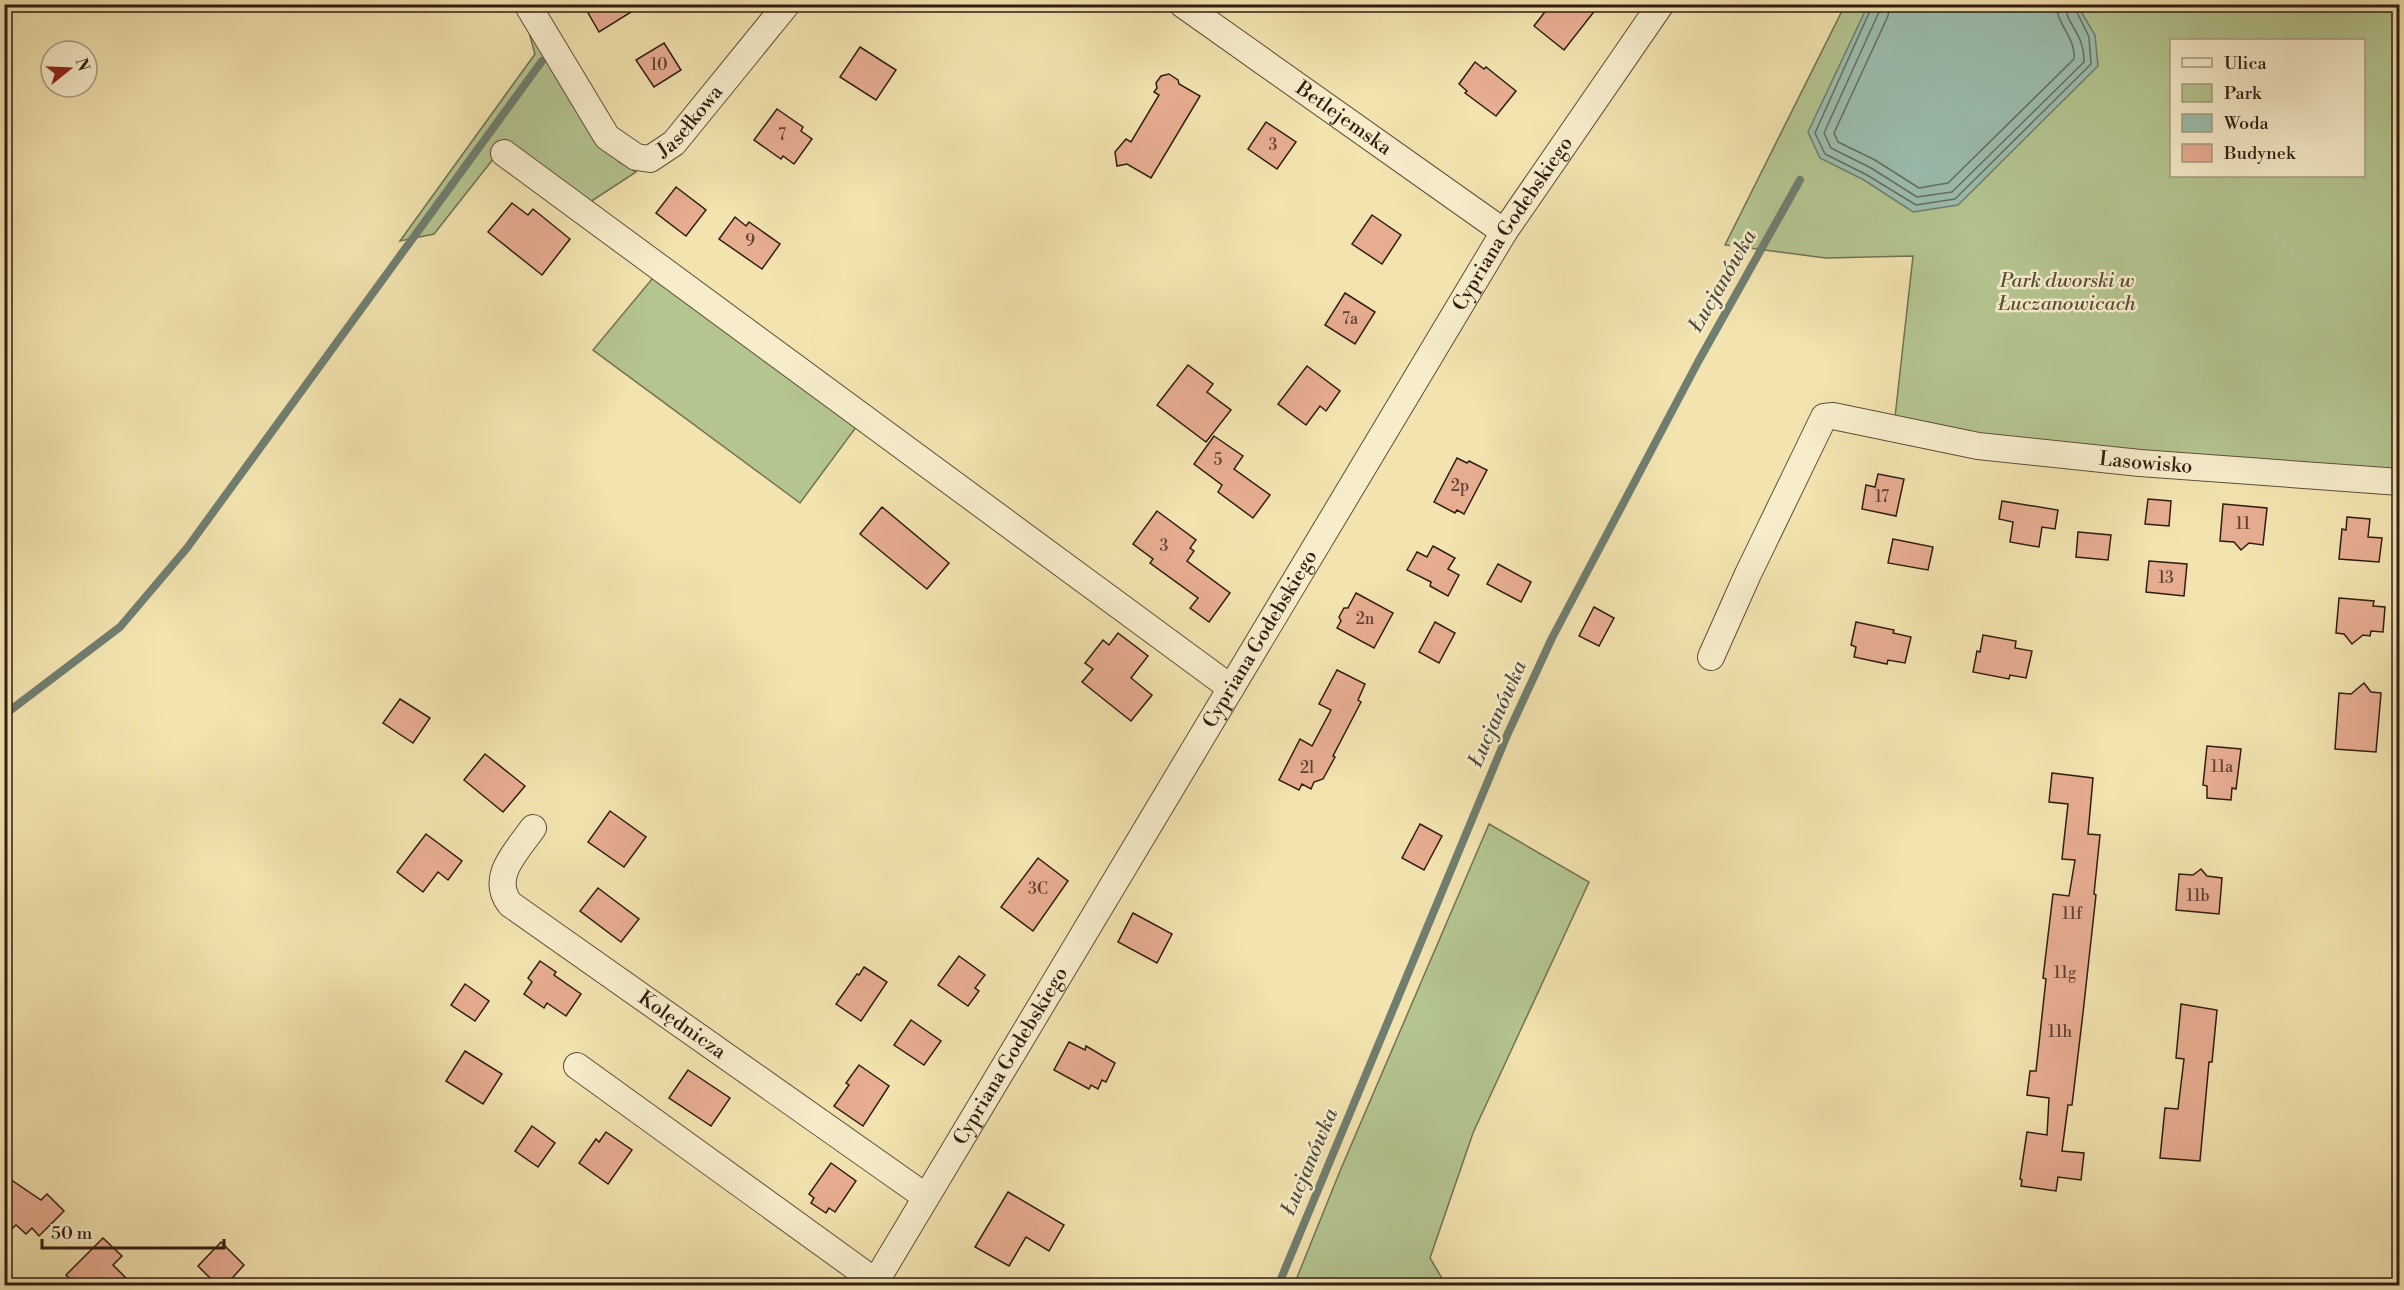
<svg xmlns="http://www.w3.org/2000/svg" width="2404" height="1290" viewBox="0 0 2404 1290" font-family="'Libre Bodoni',serif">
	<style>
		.green { fill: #b4c590; stroke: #727151; stroke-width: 1.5; fill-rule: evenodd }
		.water { fill: #9bbeae; stroke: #707e70; stroke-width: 1.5 }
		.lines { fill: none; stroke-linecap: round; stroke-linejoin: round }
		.shore { stroke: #666e60; stroke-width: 1.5 }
		.stream { stroke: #707e70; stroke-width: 8 }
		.building { fill: #e7ad91; stroke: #301d12; stroke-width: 1.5 }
		.minor-casing { stroke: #604e39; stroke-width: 28 }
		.minor { stroke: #f7edcb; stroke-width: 26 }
		.labels { text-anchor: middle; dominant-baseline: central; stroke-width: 5; stroke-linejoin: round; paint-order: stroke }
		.number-label { font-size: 16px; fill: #5e4132 }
		.street-label { font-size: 20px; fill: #301d12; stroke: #f7edcb }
		.park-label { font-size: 20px; font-style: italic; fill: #584f38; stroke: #f7edcb }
		.water-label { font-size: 21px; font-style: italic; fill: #504d41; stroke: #f7edcb }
	</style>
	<rect width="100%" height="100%" fill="#f2e3af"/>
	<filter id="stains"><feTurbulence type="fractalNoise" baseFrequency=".00333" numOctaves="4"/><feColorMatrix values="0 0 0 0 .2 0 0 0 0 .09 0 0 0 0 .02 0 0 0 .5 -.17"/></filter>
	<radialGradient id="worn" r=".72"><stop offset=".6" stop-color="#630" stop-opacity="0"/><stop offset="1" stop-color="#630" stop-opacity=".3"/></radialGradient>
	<!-- green -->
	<g class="green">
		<path d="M 1845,5 L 2399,5 L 2399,477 L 1894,426 L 1913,256 L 1826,258 L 1725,245 ZM 2172,40 L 2364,40 L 2364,176 L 2172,176 Z"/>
		<path d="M 527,25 L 619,162 L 636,172 L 587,204 L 505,144 L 434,234 L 400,241 L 535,54 Z"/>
		<path d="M 657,273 L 857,426 L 800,503 L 593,350 Z"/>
		<path d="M 1489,824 L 1589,882 L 1473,1133 L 1430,1258 L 1446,1285 L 1294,1285 L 1340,1171 Z"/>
	</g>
	<!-- water -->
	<path class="water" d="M 1868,5 L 2077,5 L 2095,35 L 2098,66 L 1958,205 L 1913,212 L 1864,180 L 1820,158 L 1808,132 Z"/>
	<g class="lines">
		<!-- shore -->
		<g class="shore">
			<path d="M 1873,4 L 1815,133 L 1825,154 L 1867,175 L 1916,205 L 1955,199 L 2091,64 L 2089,37 L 2073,4"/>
			<path d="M 1881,4 L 1879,12 L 1824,133 L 1831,148 L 1871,168 L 1917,197 L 1952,192 L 2084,62 C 2085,34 2066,25 2065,4"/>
			<path d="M 1890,4 L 1888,16 L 1834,133 L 1838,142 L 1875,160 L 1919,188 L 1948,183 L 2074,59 C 2076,38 2057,25 2056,4"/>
		</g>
		<!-- stream -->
		<g class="stream">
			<path d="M 4,715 L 120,627 L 187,548 L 542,61"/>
			<path d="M 1278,1286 L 1508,733 L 1552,638 L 1698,362 L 1800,180"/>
		</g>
	</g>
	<!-- building -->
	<g class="building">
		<path d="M 583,4 L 644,4 L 599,32 Z"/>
		<path d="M 1551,4 L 1600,4 L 1564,50 L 1534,26 Z"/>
		<path d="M 664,43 L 681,70 L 654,87 L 636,60 Z"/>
		<path d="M 860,47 L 896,70 L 876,100 L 840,77 Z"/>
		<path d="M 1475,62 L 1484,69 L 1486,67 L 1516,91 L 1496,116 L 1465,93 L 1467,91 L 1459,84 Z"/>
		<path d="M 1169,74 L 1178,80 L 1179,84 L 1200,96 L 1151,178 L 1127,164 L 1117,166 L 1115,152 L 1126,139 L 1131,142 L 1159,95 L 1154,92 L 1157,88 L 1156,83 L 1161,76 Z"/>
		<path d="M 777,109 L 803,127 L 801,131 L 812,139 L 794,164 L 783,156 L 781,159 L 754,140 Z"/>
		<path d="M 1266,122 L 1296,142 L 1277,169 L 1248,149 Z"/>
		<path d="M 676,187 L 706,210 L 686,236 L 656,213 Z"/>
		<path d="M 512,203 L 528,215 L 533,209 L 570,239 L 542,275 L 488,232 Z"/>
		<path d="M 1372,215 L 1401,235 L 1382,264 L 1352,244 Z"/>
		<path d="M 735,217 L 746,226 L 749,222 L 780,244 L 762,269 L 719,239 Z"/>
		<path d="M 1345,293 L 1375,312 L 1355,344 L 1325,325 Z"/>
		<path d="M 1188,365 L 1213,384 L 1207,392 L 1231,410 L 1206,442 L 1157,405 Z"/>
		<path d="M 1307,366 L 1340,391 L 1326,411 L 1320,406 L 1306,425 L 1278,404 Z"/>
		<path d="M 1214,436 L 1243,456 L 1234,469 L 1270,495 L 1253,518 L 1218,492 L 1222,485 L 1194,464 Z"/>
		<path d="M 1457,458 L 1467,463 L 1469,461 L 1487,470 L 1464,514 L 1457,510 L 1455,513 L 1434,502 Z"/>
		<path d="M 1878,474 L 1904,479 L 1896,516 L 1862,509 L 1866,485 L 1875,487 Z"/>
		<path d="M 2148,499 L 2171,501 L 2169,526 L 2145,524 Z"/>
		<path d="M 2002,501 L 2058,510 L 2055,529 L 2042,527 L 2039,547 L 2010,542 L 2013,522 L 1999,519 Z"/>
		<path d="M 2223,504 L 2267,508 L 2263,545 L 2249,543 L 2241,550 L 2234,542 L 2220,541 Z"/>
		<path d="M 882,507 L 949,563 L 927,589 L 860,534 Z"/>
		<path d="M 1157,511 L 1196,540 L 1190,548 L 1194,551 L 1187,561 L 1230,593 L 1209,622 L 1190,608 L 1198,598 L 1150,563 L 1153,559 L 1133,544 Z"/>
		<path d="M 2347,517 L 2370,519 L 2368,537 L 2382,538 L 2379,562 L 2339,559 L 2342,529 L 2346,530 Z"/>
		<path d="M 2078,532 L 2111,535 L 2108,560 L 2076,557 Z"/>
		<path d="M 1893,539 L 1933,547 L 1928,570 L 1888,563 Z"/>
		<path d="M 1433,546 L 1455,558 L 1448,569 L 1459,575 L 1448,596 L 1430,586 L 1431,582 L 1407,570 L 1417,552 L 1427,557 Z"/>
		<path d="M 2149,561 L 2187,564 L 2184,596 L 2146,592 Z"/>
		<path d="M 1498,564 L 1531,582 L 1521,602 L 1487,584 Z"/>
		<path d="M 1356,593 L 1393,613 L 1374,648 L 1337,628 L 1341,621 L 1339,617 L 1344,608 L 1348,608 Z"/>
		<path d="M 2339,598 L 2374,601 L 2373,606 L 2385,607 L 2383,632 L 2371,631 L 2370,636 L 2363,635 L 2352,644 L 2344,634 L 2336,633 Z"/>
		<path d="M 1594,607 L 1614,618 L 1599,646 L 1579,636 Z"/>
		<path d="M 1435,622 L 1455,633 L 1439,663 L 1419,652 Z"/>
		<path d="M 1856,622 L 1894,630 L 1893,633 L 1911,637 L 1905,663 L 1888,660 L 1887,664 L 1854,657 L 1856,647 L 1851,645 Z"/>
		<path d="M 1118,633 L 1148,656 L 1131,678 L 1152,695 L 1131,721 L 1082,682 L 1093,669 L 1085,663 L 1103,640 L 1109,645 Z"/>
		<path d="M 1983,635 L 2016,641 L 2015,648 L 2032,651 L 2026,678 L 2010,675 L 2009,679 L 1973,672 L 1977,651 L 1980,652 Z"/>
		<path d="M 1337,670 L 1365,684 L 1358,700 L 1361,702 L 1333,756 L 1335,757 L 1323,779 L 1314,782 L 1311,789 L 1302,784 L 1299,790 L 1279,780 L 1300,739 L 1312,746 L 1331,710 L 1319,704 Z"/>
		<path d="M 2364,683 L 2371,692 L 2381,693 L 2376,752 L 2335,749 L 2339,693 L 2351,694 Z"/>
		<path d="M 400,699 L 430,718 L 413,743 L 383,723 Z"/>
		<path d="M 2207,746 L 2241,749 L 2236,789 L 2232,788 L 2231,800 L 2207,798 L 2207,786 L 2203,785 Z"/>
		<path d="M 485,754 L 525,786 L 503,812 L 464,780 Z"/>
		<path d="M 2052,773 L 2093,778 L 2088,834 L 2100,835 L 2094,894 L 2096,895 L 2083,1013 L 2072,1105 L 2068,1105 L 2062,1151 L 2084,1153 L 2081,1180 L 2058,1177 L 2056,1191 L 2021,1186 L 2022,1180 L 2020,1179 L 2027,1132 L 2047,1135 L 2049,1098 L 2027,1095 L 2030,1071 L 2036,1071 L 2046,979 L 2043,978 L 2053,894 L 2069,896 L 2075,860 L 2062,859 L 2068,804 L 2049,802 Z"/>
		<path d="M 610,811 L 646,837 L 624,867 L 588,842 Z"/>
		<path d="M 1420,824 L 1442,836 L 1424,870 L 1402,858 Z"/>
		<path d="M 426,834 L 462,861 L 448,880 L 438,872 L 423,892 L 397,872 Z"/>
		<path d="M 1038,858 L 1068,881 L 1033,931 L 1001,907 Z"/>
		<path d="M 2201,869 L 2207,876 L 2222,878 L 2219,914 L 2176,910 L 2179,874 L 2193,875 Z"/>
		<path d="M 598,888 L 639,919 L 621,942 L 580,911 Z"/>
		<path d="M 1133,913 L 1172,934 L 1157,963 L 1118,942 Z"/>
		<path d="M 959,956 L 985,975 L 975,988 L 979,991 L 968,1006 L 938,985 Z"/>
		<path d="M 540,961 L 556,972 L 554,975 L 581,994 L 566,1016 L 547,1003 L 544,1008 L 524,994 L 532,982 L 528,978 Z"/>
		<path d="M 864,967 L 887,982 L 861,1021 L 836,1004 L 857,974 L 859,975 Z"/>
		<path d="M 465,984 L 489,1001 L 475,1021 L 451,1005 Z"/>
		<path d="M 2181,1004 L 2217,1010 L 2212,1062 L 2209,1062 L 2200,1161 L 2160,1158 L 2165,1108 L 2178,1109 L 2184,1059 L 2176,1058 Z"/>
		<path d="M 911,1020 L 941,1041 L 924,1065 L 894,1045 Z"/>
		<path d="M 1069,1042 L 1085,1050 L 1086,1046 L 1115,1063 L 1106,1082 L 1102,1080 L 1098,1089 L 1091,1085 L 1089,1089 L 1054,1070 Z"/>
		<path d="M 465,1051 L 502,1074 L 483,1104 L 446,1081 Z"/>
		<path d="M 859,1065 L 889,1086 L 863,1126 L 834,1106 L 849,1085 L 846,1083 Z"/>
		<path d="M 688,1070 L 730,1098 L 711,1126 L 669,1098 Z"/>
		<path d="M 532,1126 L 555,1143 L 538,1167 L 515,1151 Z"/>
		<path d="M 606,1132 L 632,1150 L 608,1184 L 579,1163 L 596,1139 L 599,1142 Z"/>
		<path d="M 831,1163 L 856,1181 L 835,1212 L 829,1208 L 826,1213 L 811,1203 L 814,1198 L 809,1194 Z"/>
		<path d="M 4,1175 L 41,1200 L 47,1194 L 64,1211 L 39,1236 L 32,1228 L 26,1234 L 16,1225 L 4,1236 Z"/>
		<path d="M 1008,1192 L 1064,1225 L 1049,1251 L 1026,1237 L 1009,1266 L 975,1247 Z"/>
		<path d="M 103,1238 L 122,1256 L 113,1265 L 134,1286 L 77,1286 L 66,1275 Z"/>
		<path d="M 221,1242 L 244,1265 L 225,1286 L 218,1286 L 198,1266 Z"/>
	</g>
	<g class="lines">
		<defs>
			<g id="minor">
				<path id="s1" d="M 527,4 L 607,137 L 636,157 L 650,159 L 674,143 L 787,4"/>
				<path id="s2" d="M 1182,4 L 1504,232"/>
				<path d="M 504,153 L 1231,688"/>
				<path id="s3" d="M 1711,657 L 1748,574 L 1824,417 L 1833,416 L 1978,446 L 2140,463 L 2400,482"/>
				<path id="s4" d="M 533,828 C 517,851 489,877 510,904 L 926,1197"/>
				<path d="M 577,1066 L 876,1282"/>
				<path id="s5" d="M 873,1286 L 1504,232 L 1661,4"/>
			</g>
		</defs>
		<!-- minor casing -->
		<use href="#minor" class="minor-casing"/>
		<!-- minor -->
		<use href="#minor" class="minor"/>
	</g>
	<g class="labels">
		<!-- number labels -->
		<g class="number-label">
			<text x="659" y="65">10</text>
			<text x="782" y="135">7</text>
			<text x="1273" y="145">3</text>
			<text x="750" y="241">9</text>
			<text x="1350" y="319">7a</text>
			<text x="1218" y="460">5</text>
			<text x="1460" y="486">2p</text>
			<text x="1882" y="497">17</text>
			<text x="2243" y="524">11</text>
			<text x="1164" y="546">3</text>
			<text x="2166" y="578">13</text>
			<text x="1365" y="619">2n</text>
			<text x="2222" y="767">11a</text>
			<text x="1307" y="768">2l</text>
			<text x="1038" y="889">3C</text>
			<text x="2198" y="896">11b</text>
			<text x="2072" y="914">11f</text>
			<text x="2065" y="973">11g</text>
			<text x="2060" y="1032">11h</text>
		</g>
		<!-- street labels -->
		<g class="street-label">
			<text stroke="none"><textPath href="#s2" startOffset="198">Betlejemska</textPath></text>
			<text stroke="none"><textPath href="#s1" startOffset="260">Jasełkowa</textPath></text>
			<text stroke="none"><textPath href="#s5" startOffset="1240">Cypriana Godebskiego</textPath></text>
			<text stroke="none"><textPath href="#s3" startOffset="591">Lasowisko</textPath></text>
			<text stroke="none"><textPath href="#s5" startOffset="754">Cypriana Godebskiego</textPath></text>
			<text stroke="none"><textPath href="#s4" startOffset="297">Kolędnicza</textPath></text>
			<text stroke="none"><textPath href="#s5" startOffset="268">Cypriana Godebskiego</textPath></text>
		</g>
		<!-- park labels -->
		<g class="park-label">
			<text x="2067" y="281">Park dworski w<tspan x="2067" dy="23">Łuczanowicach</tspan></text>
		</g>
		<!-- water labels -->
		<g class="water-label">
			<text transform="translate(1723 281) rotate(-60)">Łucjanówka</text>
			<text transform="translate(1498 714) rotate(-66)">Łucjanówka</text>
			<text transform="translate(1310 1162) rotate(-67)">Łucjanówka</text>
		</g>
	</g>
	<!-- margin -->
	<rect width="2404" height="1290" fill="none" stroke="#f2e3af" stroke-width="24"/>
	<rect x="6" y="6" width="2392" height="1278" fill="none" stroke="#301d12" stroke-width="3"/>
	<rect x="12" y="12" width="2380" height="1266" fill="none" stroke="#301d12" stroke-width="1.5"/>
	<!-- legend -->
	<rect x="2170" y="39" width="195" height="138" fill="#f7edcb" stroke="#a79a81" stroke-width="1.5"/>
	<rect x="2182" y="58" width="30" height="9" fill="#f7edcb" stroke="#a79a81" stroke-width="1.5"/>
	<text x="2224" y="69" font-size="18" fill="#301d12">Ulica</text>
	<rect x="2182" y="84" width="30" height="18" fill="#b4c590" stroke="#a79a81" stroke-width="1.5"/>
	<text x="2224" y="99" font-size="18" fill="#301d12">Park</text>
	<rect x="2182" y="114" width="30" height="18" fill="#9bbeae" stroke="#a79a81" stroke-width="1.5"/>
	<text x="2224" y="129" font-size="18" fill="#301d12">Woda</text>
	<rect x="2182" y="144" width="30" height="18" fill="#e7ad91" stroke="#a79a81" stroke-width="1.5"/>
	<text x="2224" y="159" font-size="18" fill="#301d12">Budynek</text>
	<!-- north arrow -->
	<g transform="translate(69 69) rotate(72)"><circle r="28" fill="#f7edcb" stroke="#a79a81" stroke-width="1.5"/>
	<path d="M0-4.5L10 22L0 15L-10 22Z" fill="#8f2418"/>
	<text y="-9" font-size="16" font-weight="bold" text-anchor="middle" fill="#301d12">N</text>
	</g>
	<!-- scale -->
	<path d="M42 1239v9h182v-9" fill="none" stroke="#301d12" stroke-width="3"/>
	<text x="51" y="1239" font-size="18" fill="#301d12" stroke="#f7edcb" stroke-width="4.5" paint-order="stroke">50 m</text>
	<rect width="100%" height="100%" filter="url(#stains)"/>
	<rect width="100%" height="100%" fill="url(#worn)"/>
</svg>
